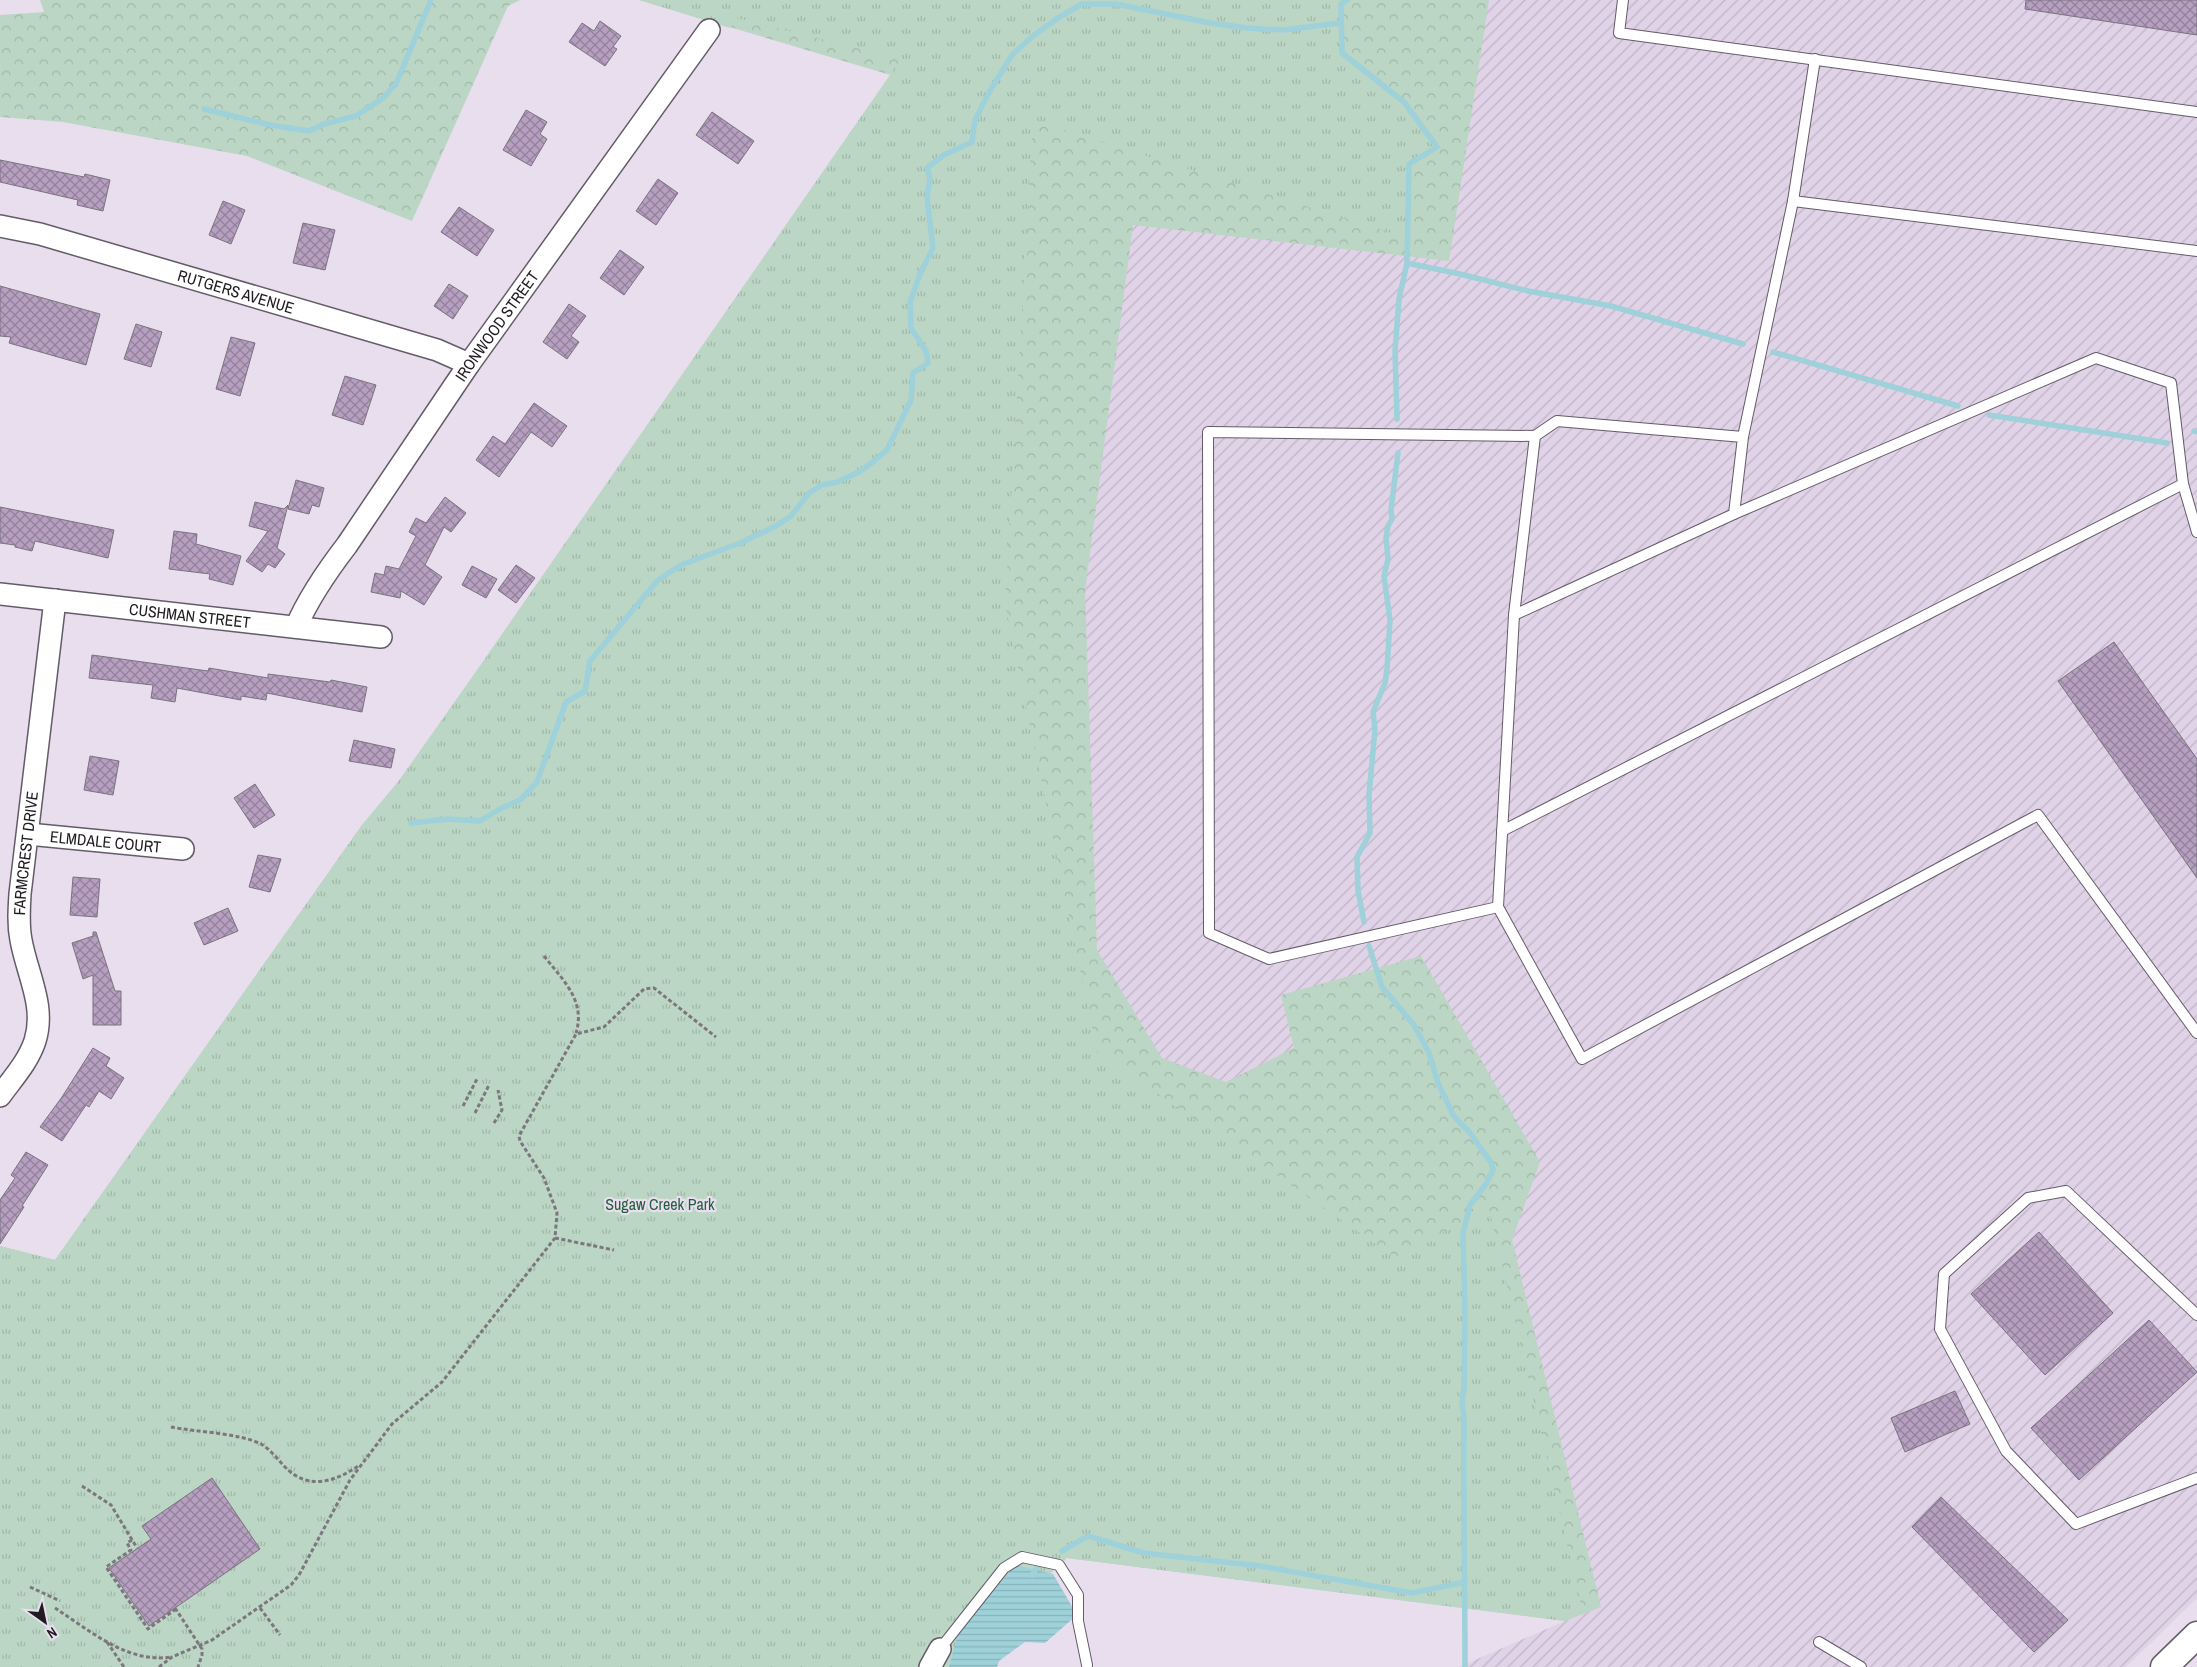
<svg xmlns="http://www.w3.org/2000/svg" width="2197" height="1667" viewBox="0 0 2197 1667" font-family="'Archivo Narrow',sans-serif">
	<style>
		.industrial { fill: url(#industrial-furrows) }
		.forest { fill: url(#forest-crowns) }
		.park { fill: url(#park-tufts) }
		.water { fill: url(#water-rules) }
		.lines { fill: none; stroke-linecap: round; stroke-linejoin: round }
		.stream { stroke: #9ed1d9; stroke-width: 5.5 }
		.building { fill: url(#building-cross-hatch); stroke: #7b727f }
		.service-casing { stroke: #645b68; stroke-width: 12 }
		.minor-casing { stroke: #645b68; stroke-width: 24 }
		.tertiary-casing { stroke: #645b68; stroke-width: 29 }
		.path { stroke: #7d767f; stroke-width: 3; stroke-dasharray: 4 2.5; stroke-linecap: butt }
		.service { stroke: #fff; stroke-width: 10 }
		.minor { stroke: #fff; stroke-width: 21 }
		.tertiary { stroke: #fff; stroke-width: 26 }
		.labels { text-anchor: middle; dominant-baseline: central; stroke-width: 4.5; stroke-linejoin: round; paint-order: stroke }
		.street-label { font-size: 16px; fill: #1f1b20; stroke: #e8deed }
		.park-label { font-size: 16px; fill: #225f3e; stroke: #e8deed }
	</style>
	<defs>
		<pattern id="industrial-furrows" width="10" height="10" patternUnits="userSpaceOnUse" patternTransform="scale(1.25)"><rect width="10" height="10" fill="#e0d2e7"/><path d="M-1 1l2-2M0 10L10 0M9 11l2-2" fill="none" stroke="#c0b4c6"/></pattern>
		<pattern id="forest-crowns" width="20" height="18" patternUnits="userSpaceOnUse" patternTransform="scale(1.25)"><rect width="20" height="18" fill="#bbd6c4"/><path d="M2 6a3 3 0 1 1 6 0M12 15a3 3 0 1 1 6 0" fill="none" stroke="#a0b7a8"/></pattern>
		<pattern id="park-tufts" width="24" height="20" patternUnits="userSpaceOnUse" patternTransform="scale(1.25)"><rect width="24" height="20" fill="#bbd6c4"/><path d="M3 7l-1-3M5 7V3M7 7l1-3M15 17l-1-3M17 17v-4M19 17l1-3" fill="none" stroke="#a0b7a8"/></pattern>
		<pattern id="water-rules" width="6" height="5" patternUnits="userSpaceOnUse" patternTransform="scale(1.25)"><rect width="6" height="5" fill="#9ed1d9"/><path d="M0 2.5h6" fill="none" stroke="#88b3ba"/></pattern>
		<pattern id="building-cross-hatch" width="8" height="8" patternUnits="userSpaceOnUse" patternTransform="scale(1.25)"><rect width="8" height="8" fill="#b69fc0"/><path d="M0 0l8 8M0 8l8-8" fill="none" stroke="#93819c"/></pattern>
	</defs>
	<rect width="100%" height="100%" fill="#e8deed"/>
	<!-- industrial -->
	<path class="industrial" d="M 1347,0 L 2197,0 L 2197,1598 L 2126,1667 L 1459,1667 L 1583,1613 L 1097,1052 L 1033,120 Z"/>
	<!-- forest -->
	<g class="forest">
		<path d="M 40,0 L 520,0 L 508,6 L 412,221 L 247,156 L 63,122 L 0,117 L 0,15 L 44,12 Z"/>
		<path d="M 639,0 L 1489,0 L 1449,261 L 1133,225 L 1085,591 L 1097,950 L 1162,1058 L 1226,1082 L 1294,1048 L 1281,995 L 1421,956 L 1540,1162 L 1512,1240 L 1601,1607 L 1565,1621 L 1067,1558 L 50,1317 L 0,1246 L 55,1260 L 362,825 L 398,782 L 904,79 Z"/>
	</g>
	<!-- park -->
	<path class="park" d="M 639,0 L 1347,0 L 1341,4 L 1342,53 L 1404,102 L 1437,147 L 1409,164 L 1407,238 L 1033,120 L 1005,604 L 1097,1052 L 1395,1257 L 1489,1209 L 1583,1613 L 1565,1621 L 1067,1558 L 951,1667 L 0,1667 L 0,1246 L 55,1260 L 362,825 L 398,782 L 477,670 L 901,59 L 737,18 L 730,28 Z"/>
	<!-- water -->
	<path class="water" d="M 1015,1565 L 1053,1574 L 1077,1615 L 1045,1643 L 1025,1642 L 999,1661 L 997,1667 L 949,1667 L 958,1633 Z"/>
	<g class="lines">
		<!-- stream -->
		<g class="stream">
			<path d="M 1347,0 L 1341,4 L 1342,53 L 1404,102 L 1437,147 L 1409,164 L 1407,263 L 1399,299 L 1395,351 L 1397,419"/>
			<path d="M 204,109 L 270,125 L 309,131 L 324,124 L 356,116 L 383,98 L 396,84 L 431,0"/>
			<path d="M 1407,263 L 1460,274 L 1528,291 L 1611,306 L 1743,344"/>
			<path d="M 1773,352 L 1958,406"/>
			<path d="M 1989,415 L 2167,443"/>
			<path d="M 2194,431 L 2197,432"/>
			<path d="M 411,823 L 448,819 L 480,821 L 500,809 L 520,800 L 537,782 L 566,702 L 585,691 L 590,661 L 658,580 L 681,565 L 740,543 L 776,526 L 791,516 L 809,493 L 822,485 L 837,482 L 859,472 L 873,462 L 887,450 L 911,400 L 913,373 L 928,363 L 926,351 L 911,328 L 910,302 L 920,274 L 933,248 L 927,197 L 930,179 L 927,168 L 944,155 L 972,142 L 975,120 L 988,94 L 1012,55 L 1033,36 L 1058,18 L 1082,4 L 1116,4 L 1210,23 L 1247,28 L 1283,30 L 1340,23"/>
			<path d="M 1364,922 L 1358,891 L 1357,857 L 1370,833 L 1369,795 L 1375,729 L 1373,712 L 1385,683 L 1387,669 L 1390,620 L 1384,576 L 1388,559 L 1386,538 L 1388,526 L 1392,519 L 1391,510 L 1398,453"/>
			<path d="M 1369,946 L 1382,987 L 1414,1025 L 1429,1053 L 1438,1083 L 1453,1115 L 1470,1133 L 1492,1164 L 1493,1170 L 1486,1184 L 1470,1205 L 1463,1233 L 1465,1314 L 1464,1388 L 1462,1403 L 1464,1416 C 1463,1500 1465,1583 1465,1667"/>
			<path d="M 1062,1551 L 1088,1536 L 1144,1553 L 1260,1566 L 1412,1593 L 1465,1582"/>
			<path d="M 1032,1575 L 1038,1566"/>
		</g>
	</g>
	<!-- building -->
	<g class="building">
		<path d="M 2026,0 L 2197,0 L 2197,35 L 2025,9 Z"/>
		<path d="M 600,21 L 621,36 L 613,47 L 617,49 L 605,66 L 569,42 L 582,23 L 594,31 Z"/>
		<path d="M 526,110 L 547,122 L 540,134 L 547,139 L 531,166 L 503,150 Z"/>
		<path d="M 712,112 L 754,141 L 738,164 L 696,135 Z"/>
		<path d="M 0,160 L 84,177 L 85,174 L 110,180 L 103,211 L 77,205 L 78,200 L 0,182 Z"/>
		<path d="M 658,179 L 678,193 L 656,225 L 636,211 Z"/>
		<path d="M 223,201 L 245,210 L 231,244 L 209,235 Z"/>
		<path d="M 459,207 L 494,230 L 477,256 L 441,232 Z"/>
		<path d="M 303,223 L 335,230 L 325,270 L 293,263 Z"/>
		<path d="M 620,250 L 644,267 L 624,295 L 600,278 Z"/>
		<path d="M 449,284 L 468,296 L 453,319 L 434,306 Z"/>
		<path d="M 0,286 L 100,314 L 86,365 L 9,343 L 11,337 L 0,336 Z"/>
		<path d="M 569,304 L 586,316 L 571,336 L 579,342 L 567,359 L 543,342 Z"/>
		<path d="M 136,324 L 162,332 L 151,367 L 124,359 Z"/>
		<path d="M 231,337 L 255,343 L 240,396 L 216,389 Z"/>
		<path d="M 345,376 L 376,385 L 363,425 L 332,415 Z"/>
		<path d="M 534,403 L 567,426 L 552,447 L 531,432 L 499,477 L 476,460 L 493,436 L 505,444 Z"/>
		<path d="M 296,480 L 324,488 L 319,507 L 312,505 L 309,514 L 288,509 Z"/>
		<path d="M 445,497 L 466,513 L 451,532 L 444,527 L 425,565 L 442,577 L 424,605 L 401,591 L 400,598 L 371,592 L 375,573 L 384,575 L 386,566 L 399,569 L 416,536 L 409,532 L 416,518 L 426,523 Z"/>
		<path d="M 255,502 L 284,509 L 288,505 L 277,548 L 285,554 L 275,568 L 268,564 L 262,572 L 246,561 L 268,531 L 249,526 Z"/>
		<path d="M 0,507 L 114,530 L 108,558 L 35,541 L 32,551 L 15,547 L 15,545 L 0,543 Z"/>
		<path d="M 174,531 L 197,534 L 196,544 L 241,556 L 233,585 L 209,579 L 210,574 L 169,569 Z"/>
		<path d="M 516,565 L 535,578 L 516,603 L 498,590 Z"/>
		<path d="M 472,566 L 497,579 L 486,598 L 462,585 Z"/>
		<path d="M 2114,642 L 2197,759 L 2197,878 L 2058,681 Z"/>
		<path d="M 92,655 L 208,671 L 209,668 L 268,678 L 268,674 L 330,682 L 331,680 L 367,687 L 362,712 L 267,693 L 266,700 L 241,696 L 241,700 L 177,688 L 175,702 L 151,698 L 153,685 L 89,678 Z"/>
		<path d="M 354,740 L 395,749 L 391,768 L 349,761 Z"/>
		<path d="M 90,756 L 119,761 L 113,795 L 84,790 Z"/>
		<path d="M 255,784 L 275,815 L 254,828 L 234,798 Z"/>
		<path d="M 258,855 L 281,859 L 270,892 L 249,887 Z"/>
		<path d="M 73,877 L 100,879 L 97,917 L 70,915 Z"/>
		<path d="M 228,908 L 238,931 L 204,945 L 194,923 Z"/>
		<path d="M 93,932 L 96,932 L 115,991 L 121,991 L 121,1025 L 93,1025 L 93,975 L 83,979 L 72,943 L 93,936 Z"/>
		<path d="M 93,1048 L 110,1058 L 106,1066 L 124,1078 L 111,1099 L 99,1091 L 89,1107 L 86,1105 L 62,1141 L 40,1127 L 62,1097 Z"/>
		<path d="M 26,1152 L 48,1165 L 22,1206 L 24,1207 L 0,1244 L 0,1200 L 15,1178 L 11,1175 Z"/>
		<path d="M 2039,1232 L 2113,1313 L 2045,1375 L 1971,1294 Z"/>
		<path d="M 2149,1320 L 2197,1372 L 2079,1480 L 2031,1428 Z"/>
		<path d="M 1955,1391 L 1970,1424 L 1905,1452 L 1891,1418 Z"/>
		<path d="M 212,1478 L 260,1549 L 149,1626 L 109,1568 L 151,1539 L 142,1526 Z"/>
		<path d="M 1941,1497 L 2068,1620 L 2034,1652 L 1912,1527 Z"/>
	</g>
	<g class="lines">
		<defs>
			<g id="service">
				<path d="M 1623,0 L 1619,33 L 2197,112"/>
				<path d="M 1815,59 L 1793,201 L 2197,251"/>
				<path d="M 1743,437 L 1557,421 L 1535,436 L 1514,615 L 1734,514 L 1743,437 L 1793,201"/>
				<path d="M 2183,484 L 2197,532"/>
				<path d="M 1514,615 L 1498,907 L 1269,959 L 1209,933 L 1208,432 L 1535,436"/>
				<path d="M 1502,831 L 2183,484 L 2171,383 L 2096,358 L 1734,514"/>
				<path d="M 1498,907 L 1582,1059 L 2038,815 L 2197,1033"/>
				<path d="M 2197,1315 L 2066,1191 L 2028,1198 L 1944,1274 L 1940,1329 L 2006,1451 L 2076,1524 L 2197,1478"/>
				<path d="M 1819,1642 L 1861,1667"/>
				<path d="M 940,1649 L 1004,1568 L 1022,1557 L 1059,1565 L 1078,1595 L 1078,1621 L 1087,1665"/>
			</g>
			<g id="minor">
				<path id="s1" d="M 0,226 L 40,234 L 437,350 L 469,364"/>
				<path id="s2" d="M 0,594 L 381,637"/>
				<path id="s3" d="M 296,627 C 309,597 327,571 347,545 L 469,364 L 709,30"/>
				<path id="s4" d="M 28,834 L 183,849"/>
				<path id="s5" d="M 0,1096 C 13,1078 28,1062 35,1041 C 46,1006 27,974 21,940 C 18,925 19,910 20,894 L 55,600"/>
				<path d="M 930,1667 L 940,1649"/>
			</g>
			<path id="tertiary" d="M 2164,1667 L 2197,1635"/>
		</defs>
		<!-- service casing -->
		<use href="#service" class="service-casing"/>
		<!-- minor casing -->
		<use href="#minor" class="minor-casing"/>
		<!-- tertiary casing -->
		<use href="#tertiary" class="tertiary-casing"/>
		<!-- path -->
		<g class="path">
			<path d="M 544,956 C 563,980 586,1001 576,1033"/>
			<path d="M 463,1106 L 477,1079"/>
			<path d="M 475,1113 L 489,1085"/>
			<path d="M 494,1123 L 502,1110 L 498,1090"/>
			<path d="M 555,1238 L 614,1250"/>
			<path d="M 171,1427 C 196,1432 239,1433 261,1444 C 270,1449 278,1460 286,1468 C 308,1490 335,1482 358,1466"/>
			<path d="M 82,1486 L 111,1505 L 137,1548"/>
			<path d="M 132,1540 L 127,1543 L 131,1550 L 106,1567 L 148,1629 L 176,1609"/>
			<path d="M 30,1587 L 60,1601"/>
			<path d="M 55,1608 C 89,1630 128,1664 171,1657"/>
			<path d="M 175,1608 L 202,1649 L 202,1655 L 198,1667"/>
			<path d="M 260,1608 L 280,1635"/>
			<path d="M 107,1642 L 124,1667"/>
			<path d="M 159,1667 L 172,1657 L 212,1640 L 291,1585 L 299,1575 L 350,1480 L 392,1424 L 442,1382 L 555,1238 L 557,1213 L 544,1178 L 520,1141 L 519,1136 L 576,1034 L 604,1027 L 644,989 L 654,988 L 716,1037"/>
		</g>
		<!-- service -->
		<use href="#service" class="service"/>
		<!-- minor -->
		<use href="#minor" class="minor"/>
		<!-- tertiary -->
		<use href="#tertiary" class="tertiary"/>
	</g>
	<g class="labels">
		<!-- street labels -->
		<g class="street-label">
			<text stroke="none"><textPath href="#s1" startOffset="245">RUTGERS AVENUE</textPath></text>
			<text stroke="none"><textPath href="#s3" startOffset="362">IRONWOOD STREET</textPath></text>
			<text stroke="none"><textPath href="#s2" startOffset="191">CUSHMAN STREET</textPath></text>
			<text stroke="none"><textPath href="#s4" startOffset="78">ELMDALE COURT</textPath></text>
			<text stroke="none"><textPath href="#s5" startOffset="256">FARMCREST DRIVE</textPath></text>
		</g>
		<!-- park labels -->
		<g class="park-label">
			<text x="660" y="1204">Sugaw Creek Park</text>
		</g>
	</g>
	<!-- north arrow -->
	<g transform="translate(45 1622) rotate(147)" stroke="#e8deed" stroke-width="4" paint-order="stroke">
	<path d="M0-4L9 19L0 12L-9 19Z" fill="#1f1b20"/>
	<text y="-8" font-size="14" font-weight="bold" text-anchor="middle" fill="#1f1b20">N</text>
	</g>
</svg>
